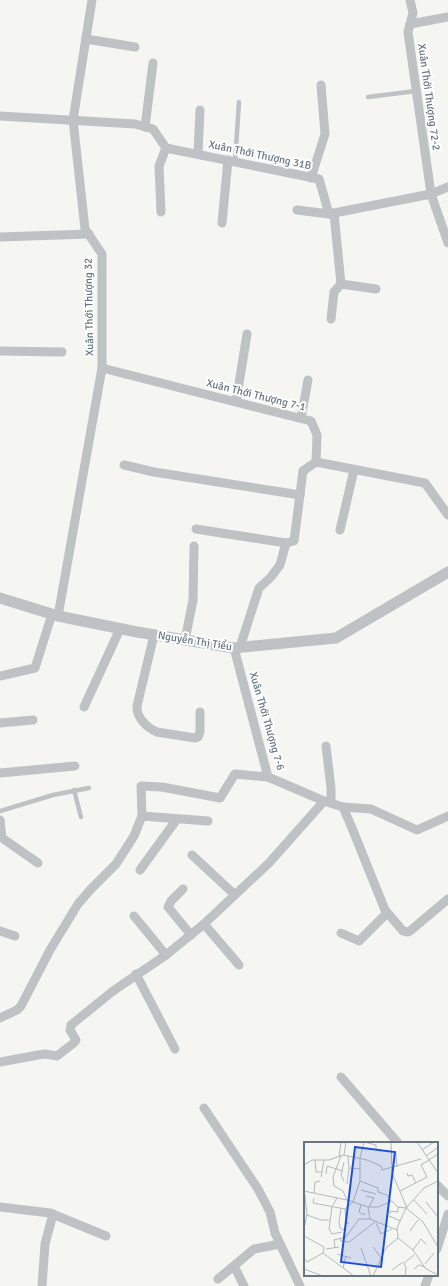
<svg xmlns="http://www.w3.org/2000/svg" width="448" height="1286" viewBox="0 0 448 1286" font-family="Signika,sans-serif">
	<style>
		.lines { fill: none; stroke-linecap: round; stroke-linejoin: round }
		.service { stroke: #bec2c5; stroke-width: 4.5 }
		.minor { stroke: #bec2c5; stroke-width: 9 }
		.tertiary { stroke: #bec2c5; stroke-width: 11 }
		.labels { text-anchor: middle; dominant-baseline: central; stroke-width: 4; stroke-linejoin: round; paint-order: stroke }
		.street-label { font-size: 11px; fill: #657682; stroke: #fff }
		.inset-road { fill: none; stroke: #b2babe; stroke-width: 1 }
		.view { fill: #1d4ed8; fill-opacity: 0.15; stroke: #1d4ed8; stroke-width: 2 }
		.inset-edge { fill: none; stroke: #657682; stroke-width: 2 }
	</style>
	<rect width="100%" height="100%" fill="#f5f5f1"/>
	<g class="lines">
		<!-- service -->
		<g class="service">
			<path d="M 368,97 L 416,91"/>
			<path d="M 235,162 L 239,102"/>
			<path d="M 74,790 L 81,817"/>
			<path d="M 0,811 L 53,795 L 89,788"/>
		</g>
		<!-- minor -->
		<g class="minor">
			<path d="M 410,0 L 413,13 L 408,32 L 431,194 L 448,243"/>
			<path d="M 410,24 L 448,17"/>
			<path d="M 86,39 L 135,47"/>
			<path d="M 0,116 L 135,124 L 153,129 L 166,148 L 319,179 L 329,214 L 431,194 L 448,187"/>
			<path d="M 145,127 L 153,63"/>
			<path d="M 198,154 L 200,110"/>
			<path d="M 311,178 L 325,134 L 321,85"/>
			<path d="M 297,210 L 329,214"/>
			<path d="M 161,212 L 159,166 L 166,148"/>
			<path d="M 334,214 L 341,284 L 376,289"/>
			<path d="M 222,223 L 228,160"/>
			<path d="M 0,237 L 89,234"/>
			<path d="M 331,319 L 334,292 L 341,284"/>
			<path d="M 0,351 L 62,352"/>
			<path d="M 102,368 L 311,421 L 317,435 L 316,462 L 425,483 L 448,515"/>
			<path d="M 236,402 L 247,334"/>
			<path d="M 301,418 L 308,380"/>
			<path d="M 124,465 L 154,472 L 300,495"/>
			<path d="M 196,529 L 286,543 L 280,565 L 270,578 L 259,588 L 240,647"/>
			<path d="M 340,530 L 354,470"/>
			<path d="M 286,543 L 294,541 L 303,471 L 316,462"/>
			<path d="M 58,616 L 102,368 L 102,254 L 85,229 L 73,120 L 92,0"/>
			<path d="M 154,635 L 137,706 C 136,717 147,728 157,732 L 195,738 L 198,737 L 200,732 L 200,712"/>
			<path d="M 185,640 L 193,600 L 194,546"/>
			<path d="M 234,648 L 268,777 L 324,801 L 343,807 L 371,809 L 417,830 L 448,816"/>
			<path d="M 0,676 L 35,668 L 52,614"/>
			<path d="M 84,707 L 120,629"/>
			<path d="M 0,723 L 33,720"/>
			<path d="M 326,746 L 331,788 L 331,803"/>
			<path d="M 0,773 L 75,766"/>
			<path d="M 343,807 L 352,828 L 385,910 L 403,931 L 408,932 L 410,931 L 448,899"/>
			<path d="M 142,816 L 208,821"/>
			<path d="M 0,820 L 2,838 L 38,863"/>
			<path d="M 192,855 L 235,895"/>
			<path d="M 140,870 L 177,819"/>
			<path d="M 183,889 L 171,901 L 168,907 L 191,935"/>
			<path d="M 134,916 L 166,955"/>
			<path d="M 204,924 L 239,965"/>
			<path d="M 0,931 L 15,936"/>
			<path d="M 341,933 L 359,941 L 387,913"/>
			<path d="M 136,974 L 175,1049"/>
			<path d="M 0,1018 L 17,1010 L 21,1006 L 50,950 L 78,904 L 91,889 L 116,864 L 134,836 L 142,816 L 141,786 L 162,787 L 220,798 L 235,774 L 268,777"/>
			<path d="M 0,1062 L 38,1055 L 45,1054 L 57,1056 L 75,1042 L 76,1040 L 70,1030 L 71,1025 L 113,991 L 166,955 L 204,924 L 269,863 L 324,801"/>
			<path d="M 341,1077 L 398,1143"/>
			<path d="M 204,1108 L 258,1189 L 270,1212 L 275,1233 L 300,1286"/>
			<path d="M 437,1185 L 448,1196"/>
			<path d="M 0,1207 L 50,1213 L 106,1236"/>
			<path d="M 437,1249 L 448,1214"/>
			<path d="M 234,1266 L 244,1286"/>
			<path d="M 218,1279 L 254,1249 L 280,1244"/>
			<path d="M 42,1286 L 45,1244 L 53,1214"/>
			<path d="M 425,1286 L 429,1275"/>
		</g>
		<!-- tertiary -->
		<path class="tertiary" d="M 0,598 L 58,616 L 137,632 L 234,648 L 336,638 L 448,572"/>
	</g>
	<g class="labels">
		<!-- street labels -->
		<g class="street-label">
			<text transform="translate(429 97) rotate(82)">Xuân Thới Thượng 72-2</text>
			<text transform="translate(260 155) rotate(12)">Xuân Thới Thượng 31B</text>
			<text transform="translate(89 307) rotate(-91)">Xuân Thới Thượng 32</text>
			<text transform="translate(256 395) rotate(14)">Xuân Thới Thượng 7-1</text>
			<text transform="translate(195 641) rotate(9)">Nguyễn Thị Tiểu</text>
			<text transform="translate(267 721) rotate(74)">Xuân Thới Thượng 7-6</text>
		</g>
	</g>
	<!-- overview -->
	<g transform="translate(304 1142)">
		<rect width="134" height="134" fill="#f5f5f1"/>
		<path class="inset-road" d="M 60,0 L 72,3 L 72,7M 87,0 L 88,31 L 103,66M 113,0 L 134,31M 118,8 L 130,0M 92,11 L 93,25M 40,13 L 42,0M 37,14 L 29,35 L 30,44 L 39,49 L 43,58M 44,14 L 45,26M 122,14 L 133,6M 35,15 L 37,1M 11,18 L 12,30 L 18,30M 0,23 L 8,18 L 25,18 L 39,13 L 63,18 L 77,24 L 78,28 L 117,17M 103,31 L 104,34 L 108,33 L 112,41M 22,32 L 23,24 L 39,29M 17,35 L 20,18M 40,39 L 37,33 L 40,20M 56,39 L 74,46 L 74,50 L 83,53 L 87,59M 43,42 L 45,26 L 56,27M 0,46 L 3,72 L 0,87M 57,48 L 72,52M 0,49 L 43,58 L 64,65 L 74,65 L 88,59 L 94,65 L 102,66 L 120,46 L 134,39M 96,49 L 123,35 L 117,23 L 134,12M 10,51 L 11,40 L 16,39M 62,54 L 70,56 L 65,65M 10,56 L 9,61 L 41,67 L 49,60M 33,56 L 28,65 L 25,87 L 28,92 L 38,90M 110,58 L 123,72M 49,60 L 56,39 L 56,16 L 60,0M 122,60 L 134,75M 57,63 L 55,70 L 60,73 L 61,71M 64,65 L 66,77 L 93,88M 37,67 L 35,80 L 36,86 L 42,89M 41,67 L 42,80 L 45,82M 86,72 L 86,69 L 94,70 L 94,65M 3,73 L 17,78 L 25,78M 85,74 L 97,79M 72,81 L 77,92 L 88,87M 106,89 L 114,78M 0,94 L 20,105 L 19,111M 36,97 L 37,99 L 45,100 L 71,80M 31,105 L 30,98 L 42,95 L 55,77 L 66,77M 69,105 L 78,117M 134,105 L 119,80 L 102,66 L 93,86 L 94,96 L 109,108 L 121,126 L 134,133M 57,106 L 67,134M 22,107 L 35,105M 109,108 L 117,97 L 122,102M 19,111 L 50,134M 33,112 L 47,116M 0,116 L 3,120 L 19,111M 121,122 L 130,111M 39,126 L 42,114M 0,127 L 19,134M 110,127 L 115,123 L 121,125M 88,128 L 99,120M 69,134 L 82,106 L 94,96M 101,134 L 102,126 L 100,121 L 110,113"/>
		<path class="view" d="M 51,5 L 91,10 L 77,125 L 37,120 Z"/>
		<rect width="134" height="134" class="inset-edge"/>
	</g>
</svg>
